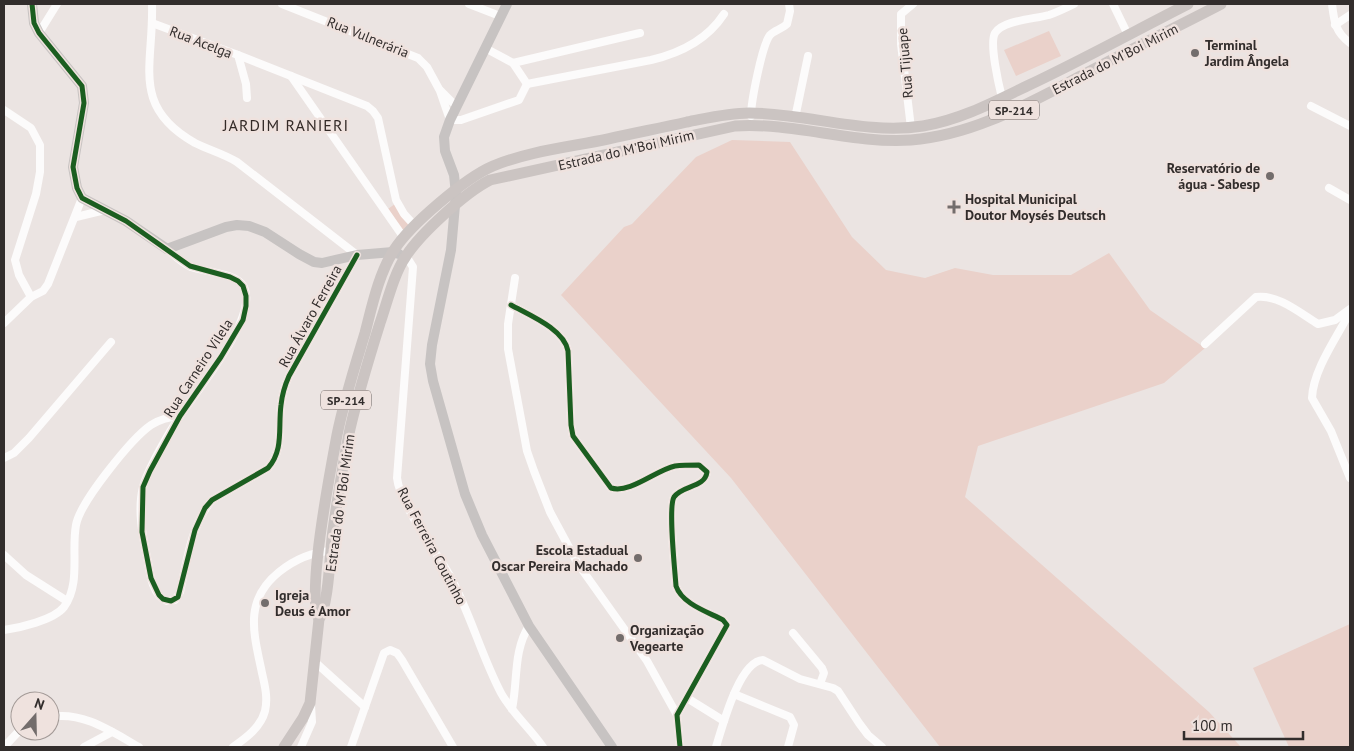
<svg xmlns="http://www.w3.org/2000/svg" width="1354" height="751" viewBox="0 0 1354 751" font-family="'PT Sans',sans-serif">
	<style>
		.green { fill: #ead1ca }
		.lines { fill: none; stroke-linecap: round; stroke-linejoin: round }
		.street { stroke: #fcfbfb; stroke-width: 8 }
		.secondary { stroke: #c7c3c2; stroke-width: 10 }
		.primary { stroke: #cbc4c2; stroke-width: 11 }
		.cycleway-casing { stroke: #efe2de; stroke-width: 8 }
		.cycleway { stroke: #1b5e20; stroke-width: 5 }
		.poi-dot { fill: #736d6c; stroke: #efe2de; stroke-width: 2 }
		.labels { text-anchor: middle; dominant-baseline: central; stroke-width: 5; stroke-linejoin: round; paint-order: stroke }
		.shield { fill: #efe2de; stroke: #6b6361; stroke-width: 1 }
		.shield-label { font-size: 12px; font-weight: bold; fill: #322d2c }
		.street-label { font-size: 14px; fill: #322d2c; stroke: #efe2de }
		.poi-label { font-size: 14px; font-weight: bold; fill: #322d2c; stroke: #efe2de; text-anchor: start }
		.quarter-label { font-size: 16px; letter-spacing: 1px; fill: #332a27; stroke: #efe2de }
	</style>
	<rect width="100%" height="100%" fill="#ebe4e2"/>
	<!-- green -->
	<g class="green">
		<path d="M 1049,31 L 1061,56 L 1016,76 L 1004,50 Z"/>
		<path d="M 732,140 L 790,142 L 852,237 L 886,270 L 925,278 L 955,268 L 993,275 L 1071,275 L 1109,253 L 1150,310 L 1205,348 L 1164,383 L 978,446 L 965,497 L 1209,712 L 1241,747 L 940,747 L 731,478 L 561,295 L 624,227 L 632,224 L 696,157 Z"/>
		<path d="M 395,204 L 410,225 L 403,233 L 385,211 Z"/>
		<path d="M 1350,624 L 1350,747 L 1289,747 L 1253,668 Z"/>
	</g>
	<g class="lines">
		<!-- street -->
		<g class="street">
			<path d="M 152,4 C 154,65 130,106 195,143 C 209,150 224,154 237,162 L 357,255 L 289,376 C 285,385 282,395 281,405 C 278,428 284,450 268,468 L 212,500 C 191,525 187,561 180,592 L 175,600 L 167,601 C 153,596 150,575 148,562 C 143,538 137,511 143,487 C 148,469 169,432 180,416 C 197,390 259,317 244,287 C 237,273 205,272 191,267 C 182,263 175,256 167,249"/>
			<path d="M 282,4 L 418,58 L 427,67 L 439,89 L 456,106"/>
			<path d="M 469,4 L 500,16"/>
			<path d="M 1113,4 L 1128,35"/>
			<path d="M 1332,4 C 1334,21 1335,32 1350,43"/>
			<path d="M 152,23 L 238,55 L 246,84 L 247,98"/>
			<path d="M 1335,25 L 1350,15"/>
			<path d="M 39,33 L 57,4"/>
			<path d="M 485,48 L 513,63 L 640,33"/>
			<path d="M 238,55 L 367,106 L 373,111 L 378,118 L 396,200 L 404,214 L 415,226"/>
			<path d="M 513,63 L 527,84 L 651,60 C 681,53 707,40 724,14"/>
			<path d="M 291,76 L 404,238"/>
			<path d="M 440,91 L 450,120 L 461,120 L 519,100 L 527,84"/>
			<path d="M 1002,98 C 999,86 989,43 995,33 C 1003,20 1035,19 1049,15 C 1058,12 1066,8 1074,4"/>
			<path d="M 1311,106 L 1350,126"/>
			<path d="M 4,110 L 31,128 L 40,145 L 40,172 L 36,194 L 15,260 L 19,275 L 31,297"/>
			<path d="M 751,116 C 751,102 762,45 770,35 C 775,30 782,29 787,24 L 790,11 L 789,4"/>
			<path d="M 795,118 L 808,56"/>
			<path d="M 911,128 L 901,44 L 901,14 L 913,4"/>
			<path d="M 1329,188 L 1350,200"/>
			<path d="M 76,217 L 105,210"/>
			<path d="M 406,256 L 413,267 L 397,478 C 400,504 434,549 449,574 C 470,612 481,655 501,693 C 512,713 530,728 543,747"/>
			<path d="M 515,278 L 508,324 L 508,349 L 527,451 L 534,471 L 550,512 L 578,564 L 647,661 L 677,715"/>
			<path d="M 511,305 C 529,315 564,329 568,351 L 571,425 L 573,436 L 611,488 C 630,494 656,470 675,466 C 683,465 692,465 699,465 L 707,472 C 705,488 682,485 674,497 C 668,507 675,571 676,586 C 682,604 708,612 723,620 L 727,625 L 677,715 L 680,747"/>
			<path d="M 1350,312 C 1337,337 1313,370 1312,398 L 1331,431 L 1350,478"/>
			<path d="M 4,323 L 31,297 L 43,291 L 48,284 L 82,198"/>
			<path d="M 1205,344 L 1256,297 C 1278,294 1300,313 1318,324 L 1335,320 L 1350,309"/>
			<path d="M 4,458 L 14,453 L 29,438 L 111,342"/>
			<path d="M 4,555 L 26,575 L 67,601"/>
			<path d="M 4,630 C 19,628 54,620 64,607 C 81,584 71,551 76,525 C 80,502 132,438 151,425 C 160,419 169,417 180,416"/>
			<path d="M 793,633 L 822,668 L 824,673 L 820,684"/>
			<path d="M 315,662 L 365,707"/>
			<path d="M 734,694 L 790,717 L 794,725 L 788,747"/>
			<path d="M 687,698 L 724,721"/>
			<path d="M 512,709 C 518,681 513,651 529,626"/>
			<path d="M 50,717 C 83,711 112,732 139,747"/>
			<path d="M 4,747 L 20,730"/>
			<path d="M 84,747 L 112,732"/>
			<path d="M 233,747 C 246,738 261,727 265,711 C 268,698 265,686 262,673 C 254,634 243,601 279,572 C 294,560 311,552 331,551"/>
			<path d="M 301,747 L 312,722 L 311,705"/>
			<path d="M 351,747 L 384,653 L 390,650 L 397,653 L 402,660 L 453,747"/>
			<path d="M 716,747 C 722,728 739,661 763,660 L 800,679 L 833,688 L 838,691 L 859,723 L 868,735 L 882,747"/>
		</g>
		<!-- secondary -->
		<g class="secondary">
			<path d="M 32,4 L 34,23 L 39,33 L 82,86 L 84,103 L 73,167 L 77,188 L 82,198 L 126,221 L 167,249 L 226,227 L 237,225 L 249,226 L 265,232 L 299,254 L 314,262 L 322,263 L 357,255 L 393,252 L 399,254"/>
			<path d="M 507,4 L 450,120 L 444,137 L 445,151 L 454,175 L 456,194 L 451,250 L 432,345 L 430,364 L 433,381 L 465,494 L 482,535 L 529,626 L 612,747"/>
		</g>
		<!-- primary -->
		<g class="primary">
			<path d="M 319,619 C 306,595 331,467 337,435 C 344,400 355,366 365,333 C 372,306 379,273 394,250 C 410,225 465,178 493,166 C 529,151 570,147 608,139 C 634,133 661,128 687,122 C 708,118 728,113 749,113 C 807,113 865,135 923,126 C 960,120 994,102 1027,86 C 1082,60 1135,31 1188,4"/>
			<path d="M 284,747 L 303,718 L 310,703 L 319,619 C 329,605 330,550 333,530 C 338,496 343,463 350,429 C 358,394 369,358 380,323 C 387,303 394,273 406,256 C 421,233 466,192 490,180 L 735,126 C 794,122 852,144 911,140 C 974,135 1029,103 1083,75 C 1129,50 1175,28 1221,4"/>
		</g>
		<defs>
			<g id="cycleway">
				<path d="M 32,4 L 34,23 L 39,33 L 82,86 L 84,103 L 73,167 L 77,188 L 82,198 L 126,221 L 190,266 L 230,277 L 238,281 L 243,286 L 246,296 L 246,306 L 243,320 L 221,357 L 180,416 L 150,471 L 143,487 L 142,532 L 151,578 L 159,595 L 163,599 L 171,601 L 178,597 L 195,530 L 205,508 L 212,500 L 268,468 C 284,450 278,428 281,405 C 282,395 285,385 289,376 L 357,255"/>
				<path d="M 511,305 C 529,315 564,329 568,351 L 571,425 L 573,436 L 611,488 C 630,494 656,470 675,466 C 683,465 692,465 699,465 L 707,472 C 705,488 682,485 674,497 C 668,507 675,571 676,586 C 682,604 708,612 723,620 L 727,625 L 677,715 L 680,747"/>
			</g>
		</defs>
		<!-- cycleway casing -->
		<use href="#cycleway" class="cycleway-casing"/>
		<!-- cycleway -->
		<use href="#cycleway" class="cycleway"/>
	</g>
	<!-- markers -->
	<g class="poi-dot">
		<circle cx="1195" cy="53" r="5"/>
		<circle cx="1270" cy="176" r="5"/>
		<path d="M951.5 199.5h5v5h5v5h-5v5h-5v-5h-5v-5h5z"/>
		<circle cx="638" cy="558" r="5"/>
		<circle cx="265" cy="603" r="5"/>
		<circle cx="620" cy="638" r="5"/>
	</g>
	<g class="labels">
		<!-- shield labels -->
		<g class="shield">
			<rect x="989" y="100.5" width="50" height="19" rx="4"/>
			<rect x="321" y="390.5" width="50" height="19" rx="4"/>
		</g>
		<g class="shield-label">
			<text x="1014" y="110">SP-214</text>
			<text x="346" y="400">SP-214</text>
		</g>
		<!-- street labels -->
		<g class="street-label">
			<text transform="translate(368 37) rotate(22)">Rua Vulnerária</text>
			<text transform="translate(201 42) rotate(21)">Rua Acelga</text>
			<text transform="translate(1115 59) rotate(-27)">Estrada do M'Boi Mirim</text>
			<text transform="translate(905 63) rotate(-95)">Rua Tijuape</text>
			<text transform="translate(626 150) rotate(-13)">Estrada do M'Boi Mirim</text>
			<text transform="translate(310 316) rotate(-61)">Rua Álvaro Ferreira</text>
			<text transform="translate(198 368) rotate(-57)">Rua Carneiro Vilela</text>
			<text transform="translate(340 503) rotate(-82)">Estrada do M'Boi Mirim</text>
			<text transform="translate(432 546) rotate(62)">Rua Ferreira Coutinho</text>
		</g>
		<!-- poi labels -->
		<g class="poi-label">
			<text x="1205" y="45">Terminal<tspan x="1205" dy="16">Jardim Ângela</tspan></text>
			<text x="1260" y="168" text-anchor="end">Reservatório de<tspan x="1260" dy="16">água - Sabesp</tspan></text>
			<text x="965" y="199">Hospital Municipal<tspan x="965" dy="16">Doutor Moysés Deutsch</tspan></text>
			<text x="628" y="550" text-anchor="end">Escola Estadual<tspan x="628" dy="16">Oscar Pereira Machado</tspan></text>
			<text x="275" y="595">Igreja<tspan x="275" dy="16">Deus é Amor</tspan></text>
			<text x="630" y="630">Organização<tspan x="630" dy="16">Vegearte</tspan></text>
		</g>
		<!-- quarter labels -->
		<g class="quarter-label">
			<text x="286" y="125">JARDIM RANIERI</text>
		</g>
	</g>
	<!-- border -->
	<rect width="1354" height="751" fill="none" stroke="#322d2c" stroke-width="10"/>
	<!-- north arrow -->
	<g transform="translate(35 716) rotate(20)"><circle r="24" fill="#efe2de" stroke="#a39a97"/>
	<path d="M0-4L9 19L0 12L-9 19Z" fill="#736d6c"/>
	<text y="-8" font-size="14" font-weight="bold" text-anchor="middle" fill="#322d2c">N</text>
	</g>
	<!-- scale -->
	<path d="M1184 731v8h119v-8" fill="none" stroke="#322d2c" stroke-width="2.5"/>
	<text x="1192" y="731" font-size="15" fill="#322d2c" stroke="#efe2de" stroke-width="4" paint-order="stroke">100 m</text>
</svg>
